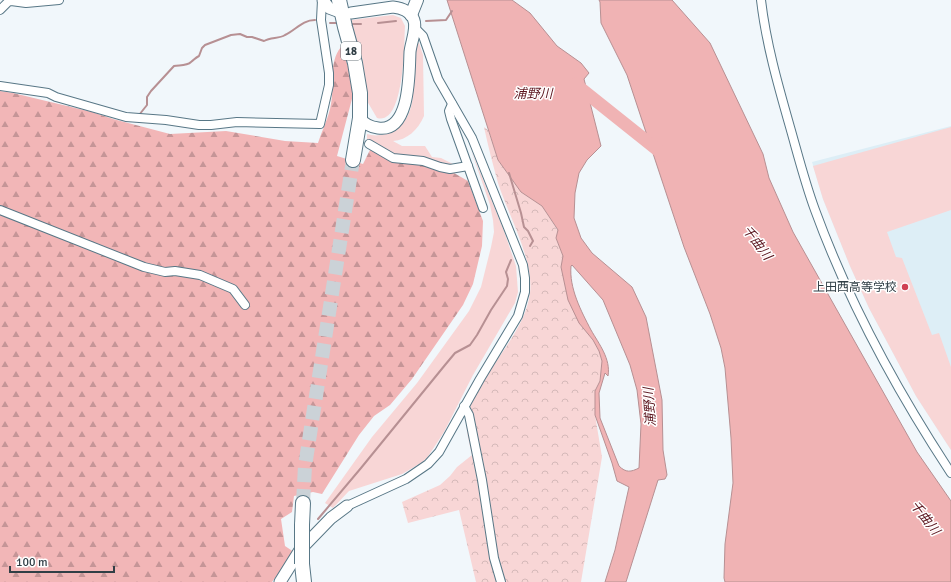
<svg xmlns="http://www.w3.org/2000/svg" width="951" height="582" viewBox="0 0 951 582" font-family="Signika,'Noto Sans JP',sans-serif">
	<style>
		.built { fill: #ddeef6 }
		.green { fill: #f8d6d6 }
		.forest { fill: url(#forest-firs) }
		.park { fill: url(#park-crowns) }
		.water { fill: #f0b3b4; stroke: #b79093; fill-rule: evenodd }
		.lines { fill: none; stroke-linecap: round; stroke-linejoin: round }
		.stream { stroke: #b79093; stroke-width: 2 }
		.river { stroke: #f0b3b4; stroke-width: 13 }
		.highway-tunnel { stroke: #cbd2d7; stroke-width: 14; stroke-dasharray: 14 7; stroke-linecap: butt }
		.street-casing { stroke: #587786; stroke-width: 10 }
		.secondary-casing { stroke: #587786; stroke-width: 13 }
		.primary-casing { stroke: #587786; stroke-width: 14 }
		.highway-casing { stroke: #587786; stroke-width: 16 }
		.street { stroke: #fff; stroke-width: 8 }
		.secondary { stroke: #fff; stroke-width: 11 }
		.primary { stroke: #fff; stroke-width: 12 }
		.highway { stroke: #fff; stroke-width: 14 }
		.highway-bridge-casing { stroke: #587786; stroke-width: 16; stroke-linecap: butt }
		.highway-bridge { stroke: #fff; stroke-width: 14 }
		.poi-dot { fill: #d04052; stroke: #fff; stroke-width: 1.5 }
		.labels { text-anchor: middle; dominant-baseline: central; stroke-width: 3; stroke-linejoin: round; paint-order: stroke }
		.shield { fill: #fff; stroke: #6f797e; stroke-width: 1 }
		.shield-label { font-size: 11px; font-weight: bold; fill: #313f46 }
		.poi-label { font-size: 12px; fill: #313f46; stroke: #fff; text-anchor: end }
		.water-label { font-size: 13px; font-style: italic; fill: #5c161f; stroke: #fff }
	</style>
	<defs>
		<pattern id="forest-firs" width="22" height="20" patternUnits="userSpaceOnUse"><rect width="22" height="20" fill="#f2b6b7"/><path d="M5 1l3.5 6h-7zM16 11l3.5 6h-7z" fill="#c59597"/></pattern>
		<pattern id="park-crowns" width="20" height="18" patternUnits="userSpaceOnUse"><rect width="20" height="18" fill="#f8d6d6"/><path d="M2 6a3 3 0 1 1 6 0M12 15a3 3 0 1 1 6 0" fill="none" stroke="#d5b9b9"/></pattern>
	</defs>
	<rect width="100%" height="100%" fill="#f1f7fb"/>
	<!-- built -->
	<path class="built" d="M 951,126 L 951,450 L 916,396 L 869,308 L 850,266 L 823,199 L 812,162 Z"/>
	<!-- green -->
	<g class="green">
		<path d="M 393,15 L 401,18 L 405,26 C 404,42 405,126 377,118 L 367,101 L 362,56 L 358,47 L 351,20 Z"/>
		<path d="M 417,42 L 419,43 L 423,55 L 424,116 C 418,130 407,140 393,141 L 402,146 L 425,146 L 432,157 L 441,158 L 455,165 L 453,166 L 394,156 L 367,142 L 367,134 C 371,135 376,136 380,135 C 385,135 390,132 394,130 C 421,115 411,78 414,54 C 415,50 416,46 417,42 Z"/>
		<path d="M 951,127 L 951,210 L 887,232 L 896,257 L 902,258 L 932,335 L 939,333 L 951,367 L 951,450 L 916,396 L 869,308 L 850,266 L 823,199 L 813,166 Z"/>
		<path d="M 471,150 L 504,231 L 516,266 L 518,292 L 515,303 L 473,375 L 444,432 L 427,458 L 421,463 L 402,474 L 349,491 L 333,508 L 325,503 L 372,437 L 417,383 L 469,311 L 481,287 L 491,247 L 494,232 L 493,220 L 490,205 Z"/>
	</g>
	<!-- forest -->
	<path class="forest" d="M 341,47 L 348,66 L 353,95 L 337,156 L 363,164 L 371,148 L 454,173 L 468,181 L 483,221 L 482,246 L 473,284 L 463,305 L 412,379 L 390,405 L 374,416 L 359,435 L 322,494 L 313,492 L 294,496 L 292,512 L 281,519 L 285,546 L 294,552 L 272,582 L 0,582 L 0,91 L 13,93 L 92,112 L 113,119 L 170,134 L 226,131 L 285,141 L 318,143 C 322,130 329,117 331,104 C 335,85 328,63 341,47 Z"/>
	<!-- park -->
	<path class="park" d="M 484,127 L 488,130 L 498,160 L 521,192 L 542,206 L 558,231 L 556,238 L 563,256 L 561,267 L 579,323 L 593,340 L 599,351 L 602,361 L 600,381 L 595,391 L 595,415 L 602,457 L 581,582 L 476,582 L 459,510 L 408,523 L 402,502 L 440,485 L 450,476 L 457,467 L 472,455 C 470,445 465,429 467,419 C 468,408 473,398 479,388 C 495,359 526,327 530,293 C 534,260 508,214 498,183 C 493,165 488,146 484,127 Z"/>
	<!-- water -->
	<g class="water">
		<path d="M 447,0 L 512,0 L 530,13 L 557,46 L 581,63 L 589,73 L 584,79 L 601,146 L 587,160 L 579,173 L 575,193 L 574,218 L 581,238 L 592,253 L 632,287 L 646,317 L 662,400 L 663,450 L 667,475 L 665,479 L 658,480 L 626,582 L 605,582 L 615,550 L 629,487 L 617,481 L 612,463 L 595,415 L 595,391 L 600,381 L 602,361 L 599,351 L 593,340 L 579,323 L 568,300 L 561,267 L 563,256 L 556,238 L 558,230 L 542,206 L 521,192 L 498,160 ZM 572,265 L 603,300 L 630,365 L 637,390 L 641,424 L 639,468 C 631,472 626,473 619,466 L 600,418 L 599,393 L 605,373 L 608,376 C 611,359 599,344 591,330 C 581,311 569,288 571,266 Z"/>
		<path d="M 599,0 L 672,0 L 710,43 L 763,154 L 769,178 L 793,232 L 917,452 L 951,501 L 951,582 L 725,582 L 724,578 L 725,544 L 733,483 L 731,438 L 725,368 L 721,348 L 710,314 L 684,247 L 627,75 L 601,23 L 600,2 Z"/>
	</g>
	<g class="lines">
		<!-- stream -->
		<g class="stream">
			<path d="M 426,21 L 446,20 L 452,11"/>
			<path d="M 330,23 L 339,23"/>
			<path d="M 378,23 L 396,21"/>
			<path d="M 349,24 L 361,24"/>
			<path d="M 139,115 L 147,105 L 147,97 L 151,91 L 174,66 C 180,65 187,66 191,62 C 194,60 195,58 199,56 L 202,48 L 205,45 L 231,35 L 240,34 L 247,37 L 252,37 L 264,41 C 271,37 279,39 285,35 C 296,30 302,20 315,20"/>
			<path d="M 509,173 L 521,213 L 524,227 L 528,231 L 533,241 L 530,246"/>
			<path d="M 318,519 L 361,468 L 445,365 L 455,353 L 470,345 L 477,335 L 491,310 L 507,286 L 508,279 L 506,272 L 511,260"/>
		</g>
		<!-- river -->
		<path class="river" d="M 575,84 L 664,155"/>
		<!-- highway-tunnel -->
		<path class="highway-tunnel" d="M 303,503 L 305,466 L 353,160"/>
		<defs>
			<g id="street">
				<path d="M 761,0 C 766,43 778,85 790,127 C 798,155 805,183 815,210 C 849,303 897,391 951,473"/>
				<path d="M 0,10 L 8,2 L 11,1 L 26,3 L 59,0"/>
				<path d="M 0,86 L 48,93 L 56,97 L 126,117 L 166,120 L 199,125 L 211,125 L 237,122 L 320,124 L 329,85 L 329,73 L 321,20 L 322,0"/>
				<path d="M 452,104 L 449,111 L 451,119 L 483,208"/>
				<path d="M 369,144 L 393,158 L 423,161 L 440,167 L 450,169 L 468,166"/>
				<path d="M 0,210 L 144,267 L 165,272 L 175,271 L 200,275 L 233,289 L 245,305"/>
				<path d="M 464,406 L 469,415 L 482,480 L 494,558 L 501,582"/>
				<path d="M 347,506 L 406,479 L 428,464 L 439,452 L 480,379 L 518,316 L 525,292 L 525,278 L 523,265 L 472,138 L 438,79 L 423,36 L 415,28"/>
			</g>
			<g id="secondary">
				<path d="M 323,0 L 329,8 L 337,11"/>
				<path d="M 351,13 L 393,7 C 401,8 409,10 413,18 C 418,27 411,42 410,52 C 409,71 411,133 378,128 C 371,127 364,124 360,118"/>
				<path d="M 280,582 L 300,550 L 331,518 L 347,506"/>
			</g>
			<path id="primary" d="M 411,15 L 417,0"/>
			<g id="highway">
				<path d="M 339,0 L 345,27 L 355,63 L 360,93 L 360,118 L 353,160"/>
				<path d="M 302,525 L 303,503"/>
				<path d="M 302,564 L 304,582"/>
			</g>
		</defs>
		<!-- street casing -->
		<use href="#street" class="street-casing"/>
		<!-- secondary casing -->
		<use href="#secondary" class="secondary-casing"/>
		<!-- primary casing -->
		<use href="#primary" class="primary-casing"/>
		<!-- highway casing -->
		<use href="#highway" class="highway-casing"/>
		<!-- street -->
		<use href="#street" class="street"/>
		<!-- secondary -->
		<use href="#secondary" class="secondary"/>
		<!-- primary -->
		<use href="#primary" class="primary"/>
		<!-- highway -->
		<use href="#highway" class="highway"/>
		<defs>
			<path id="highway-bridge" d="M 302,525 L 302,564"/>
		</defs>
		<!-- highway-bridge casing -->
		<use href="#highway-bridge" class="highway-bridge-casing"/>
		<!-- highway-bridge -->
		<use href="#highway-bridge" class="highway-bridge"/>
	</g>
	<!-- markers -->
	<circle class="poi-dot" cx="905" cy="287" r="4"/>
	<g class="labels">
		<!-- shield labels -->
		<rect class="shield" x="341" y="42" width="20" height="18" rx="3"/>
		<g class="shield-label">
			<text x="351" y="51">18</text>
		</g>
		<!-- poi labels -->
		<g class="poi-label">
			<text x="897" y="287">上田西高等学校</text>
		</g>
		<!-- water labels -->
		<g class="water-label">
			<text x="533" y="94">浦野川</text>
			<text transform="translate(757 243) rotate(53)">千曲川</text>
			<text transform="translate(650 407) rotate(-94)">浦野川</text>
			<text transform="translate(925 518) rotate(52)">千曲川</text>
		</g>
	</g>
	<!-- scale -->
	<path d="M10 566v6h104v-6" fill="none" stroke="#313f46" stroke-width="2"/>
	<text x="16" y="566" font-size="12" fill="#313f46" stroke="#ffffff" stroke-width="3" paint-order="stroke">100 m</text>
</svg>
